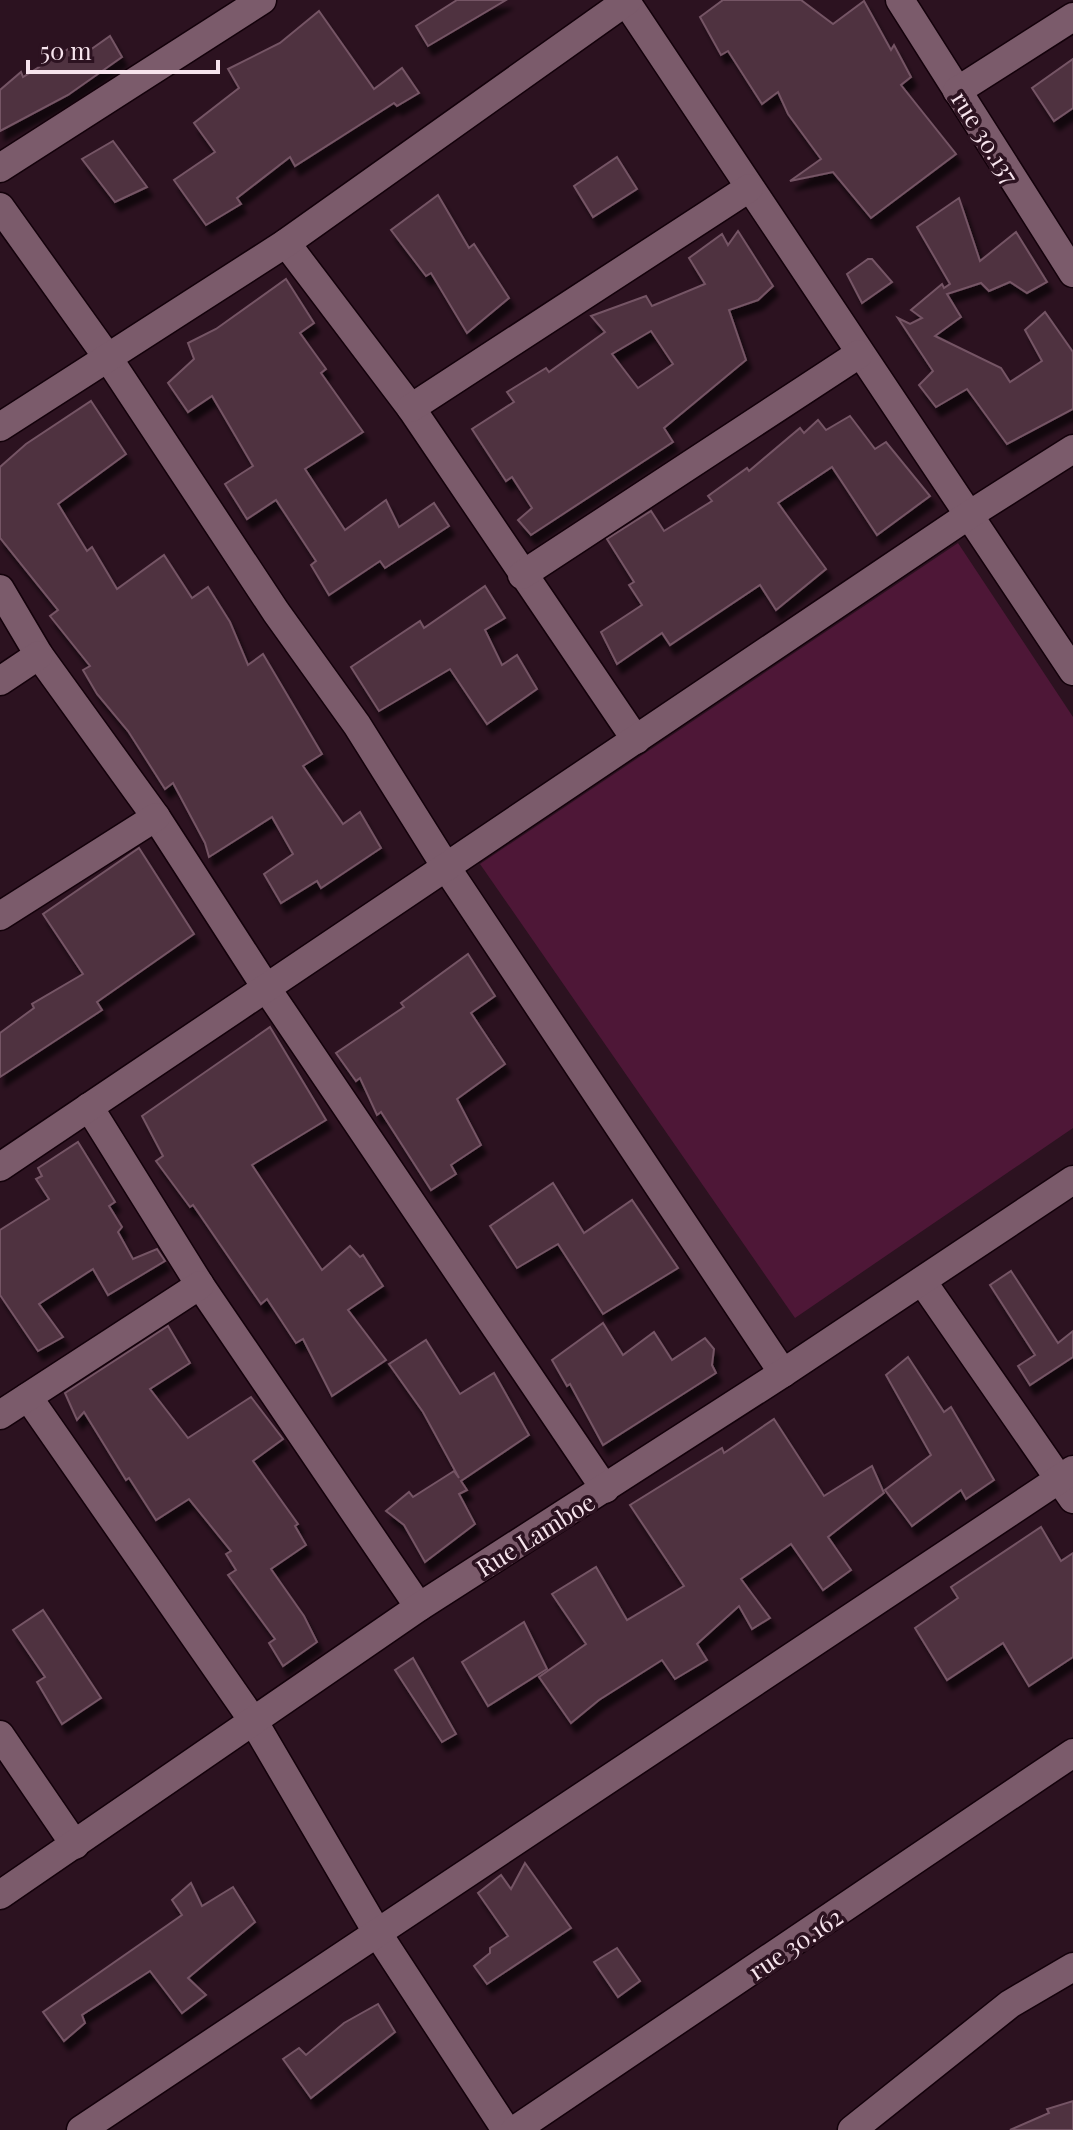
<svg xmlns="http://www.w3.org/2000/svg" width="1073" height="2130" viewBox="0 0 1073 2130" font-family="'Playfair Display',serif">
	<style>
		.green { fill: #4e1737 }
		.building { fill: #4f3141; stroke: #755565; stroke-width: 2; fill-rule: evenodd; filter: url(#shadow) }
		.lines { fill: none; stroke-linecap: round; stroke-linejoin: round }
		.minor-casing { stroke: #13010a; stroke-width: 31 }
		.minor { stroke: #7b5b6b; stroke-width: 28 }
		.labels { text-anchor: middle; dominant-baseline: central; stroke-width: 7; stroke-linejoin: round; paint-order: stroke }
		.street-label { font-size: 24px; fill: #f7e4ed; stroke: #2c1220 }
	</style>
	<defs>
		<filter id="shadow"><feDropShadow dx="5" dy="9" stdDeviation="2" flood-color="#0009"/></filter>
	</defs>
	<rect width="100%" height="100%" fill="#2c1220"/>
	<!-- green -->
	<path class="green" d="M 958,543 L 1073,717 L 1073,1128 L 795,1318 L 480,864 Z"/>
	<!-- building -->
	<g class="building">
		<path d="M 457,0 L 506,0 L 428,46 L 416,26 Z"/>
		<path d="M 723,0 L 801,0 L 833,24 L 864,1 L 891,50 L 894,45 L 911,77 L 901,85 L 956,154 L 871,218 L 833,172 L 790,181 L 821,159 L 788,114 L 778,92 L 762,104 L 728,51 L 721,55 L 700,17 Z"/>
		<path d="M 319,11 L 374,89 L 402,68 L 419,93 L 397,106 L 394,103 L 295,166 L 290,157 L 237,198 L 241,204 L 206,225 L 174,180 L 215,152 L 194,123 L 239,88 L 228,69 L 280,43 Z"/>
		<path d="M 110,36 L 122,57 L 68,95 L 0,131 L 0,90 L 21,72 L 23,77 L 73,46 L 83,55 Z"/>
		<path d="M 1073,59 L 1073,108 L 1054,121 L 1032,88 Z"/>
		<path d="M 113,141 L 147,187 L 115,202 L 82,159 Z"/>
		<path d="M 617,157 L 637,189 L 593,217 L 574,186 Z"/>
		<path d="M 438,195 L 469,248 L 474,244 L 509,298 L 467,333 L 431,273 L 426,276 L 391,230 Z"/>
		<path d="M 959,198 L 980,261 L 1016,232 L 1047,282 L 1027,293 L 1010,282 L 989,291 L 981,283 L 947,294 L 961,317 L 935,336 L 1001,368 L 1010,382 L 1042,361 L 1025,330 L 1045,312 L 1073,352 L 1073,409 L 1007,444 L 967,389 L 936,407 L 919,385 L 933,371 L 898,318 L 910,324 L 922,318 L 911,310 L 942,284 L 944,288 L 950,284 L 917,227 Z"/>
		<path d="M 738,231 L 773,286 L 758,300 L 729,310 L 746,360 L 664,428 L 673,442 L 531,535 L 518,520 L 532,508 L 512,477 L 506,481 L 472,429 L 514,402 L 507,392 L 546,368 L 549,372 L 605,332 L 591,316 L 646,296 L 652,306 L 705,284 L 689,258 L 722,234 L 728,245 ZM 651,331 L 673,364 L 638,388 L 612,354 Z"/>
		<path d="M 868,259 L 872,259 L 892,282 L 862,303 L 847,274 Z"/>
		<path d="M 286,279 L 314,323 L 300,333 L 326,369 L 321,373 L 363,432 L 305,469 L 345,530 L 386,500 L 399,527 L 434,503 L 449,526 L 385,568 L 380,561 L 329,595 L 311,565 L 316,561 L 276,500 L 247,519 L 225,484 L 253,466 L 212,396 L 188,412 L 168,383 L 194,359 L 188,343 L 216,329 Z"/>
		<path d="M 91,401 L 126,454 L 58,504 L 87,551 L 92,547 L 117,589 L 164,555 L 192,598 L 208,587 L 230,622 L 248,665 L 263,654 L 322,754 L 303,766 L 343,824 L 360,812 L 381,848 L 321,888 L 317,881 L 281,903 L 264,874 L 293,854 L 272,817 L 209,857 L 205,843 L 173,783 L 165,789 L 128,731 L 97,694 L 83,670 L 90,666 L 50,616 L 58,610 L 0,538 L 0,467 L 26,444 Z"/>
		<path d="M 850,416 L 875,449 L 886,442 L 930,496 L 877,535 L 832,467 L 778,503 L 826,569 L 776,610 L 760,585 L 670,645 L 662,633 L 617,664 L 601,632 L 642,605 L 629,585 L 634,582 L 607,539 L 651,511 L 664,531 L 712,501 L 708,496 L 747,468 L 749,471 L 800,428 L 804,433 L 818,420 L 826,430 Z"/>
		<path d="M 485,586 L 505,618 L 485,630 L 502,665 L 517,655 L 537,689 L 487,724 L 450,669 L 379,711 L 351,667 L 420,621 L 424,628 Z"/>
		<path d="M 139,848 L 194,934 L 97,1002 L 102,1010 L 0,1077 L 0,1033 L 34,1008 L 32,1004 L 83,974 L 43,914 Z"/>
		<path d="M 468,954 L 495,996 L 471,1013 L 505,1064 L 457,1099 L 481,1145 L 451,1165 L 456,1174 L 431,1190 L 381,1112 L 377,1115 L 360,1078 L 356,1081 L 336,1053 L 404,1007 L 401,1003 Z"/>
		<path d="M 270,1027 L 326,1120 L 252,1165 L 322,1270 L 350,1246 L 360,1257 L 363,1255 L 383,1286 L 348,1310 L 386,1360 L 332,1396 L 303,1339 L 296,1343 L 267,1299 L 261,1304 L 193,1205 L 190,1207 L 156,1161 L 163,1156 L 142,1116 Z"/>
		<path d="M 78,1142 L 115,1202 L 109,1206 L 122,1227 L 118,1232 L 133,1259 L 157,1249 L 165,1261 L 108,1295 L 93,1269 L 39,1304 L 63,1337 L 38,1351 L 0,1295 L 0,1230 L 49,1199 L 36,1179 L 42,1176 L 38,1168 Z"/>
		<path d="M 553,1183 L 584,1233 L 632,1200 L 678,1268 L 603,1314 L 558,1244 L 517,1268 L 490,1226 Z"/>
		<path d="M 1011,1271 L 1058,1343 L 1073,1331 L 1073,1357 L 1030,1385 L 1018,1366 L 1035,1355 L 990,1285 Z"/>
		<path d="M 603,1323 L 623,1355 L 654,1332 L 672,1360 L 705,1338 L 714,1349 L 712,1365 L 716,1373 L 603,1445 L 570,1384 L 567,1386 L 552,1360 Z"/>
		<path d="M 168,1326 L 190,1363 L 150,1389 L 188,1438 L 251,1397 L 283,1439 L 253,1461 L 298,1524 L 295,1526 L 306,1545 L 271,1569 L 304,1616 L 317,1642 L 283,1666 L 269,1643 L 275,1639 L 228,1575 L 236,1570 L 226,1554 L 231,1551 L 189,1499 L 156,1520 L 129,1478 L 126,1480 L 84,1412 L 77,1420 L 65,1393 Z"/>
		<path d="M 426,1340 L 460,1394 L 494,1373 L 529,1435 L 461,1481 L 467,1490 L 459,1494 L 475,1524 L 425,1562 L 404,1525 L 386,1511 L 409,1492 L 413,1497 L 454,1471 L 459,1478 L 423,1412 L 389,1364 Z"/>
		<path d="M 908,1357 L 944,1412 L 951,1407 L 994,1480 L 966,1499 L 961,1490 L 912,1526 L 885,1490 L 931,1455 L 886,1375 Z"/>
		<path d="M 774,1419 L 824,1496 L 872,1466 L 884,1493 L 828,1537 L 851,1570 L 823,1590 L 791,1544 L 741,1579 L 770,1618 L 752,1629 L 739,1606 L 697,1644 L 707,1660 L 675,1679 L 662,1660 L 599,1700 L 571,1723 L 539,1677 L 586,1644 L 552,1594 L 596,1567 L 627,1620 L 684,1586 L 630,1505 L 722,1448 L 724,1453 Z"/>
		<path d="M 1041,1527 L 1061,1561 L 1073,1553 L 1073,1657 L 1029,1686 L 1003,1643 L 947,1680 L 915,1628 L 958,1598 L 951,1587 Z"/>
		<path d="M 43,1610 L 101,1698 L 62,1724 L 37,1682 L 45,1677 L 13,1630 Z"/>
		<path d="M 524,1622 L 547,1669 L 488,1706 L 462,1662 Z"/>
		<path d="M 413,1658 L 456,1734 L 442,1742 L 395,1670 Z"/>
		<path d="M 525,1863 L 571,1928 L 487,1984 L 474,1966 L 490,1953 L 490,1948 L 508,1936 L 478,1893 L 501,1875 L 511,1889 Z"/>
		<path d="M 191,1883 L 202,1906 L 233,1887 L 255,1922 L 188,1978 L 206,1995 L 182,2013 L 150,1971 L 82,2015 L 85,2023 L 64,2041 L 43,2012 L 182,1915 L 172,1900 Z"/>
		<path d="M 617,1948 L 640,1981 L 618,1997 L 594,1962 Z"/>
		<path d="M 378,2004 L 395,2032 L 311,2098 L 283,2059 L 299,2048 L 306,2055 L 344,2023 Z"/>
		<path d="M 1073,2101 L 1073,2130 L 1010,2130 L 1049,2113 L 1047,2109 Z"/>
	</g>
	<g class="lines">
		<defs>
			<g id="minor">
				<path d="M 625,0 L 1073,671"/>
				<path d="M 900,0 L 1073,273"/>
				<path d="M 957,91 L 1073,17"/>
				<path d="M 0,168 L 262,0"/>
				<path d="M 0,207 L 108,358 L 276,612 L 357,725 L 446,867 L 783,1373"/>
				<path d="M 286,243 L 411,408 L 636,740"/>
				<path d="M 411,408 L 749,188"/>
				<path d="M 0,427 L 286,243 L 628,0"/>
				<path d="M 522,575 L 859,354"/>
				<path d="M 0,589 L 39,655 L 156,817 L 267,989 L 605,1489"/>
				<path d="M 0,681 L 39,655"/>
				<path d="M 0,916 L 156,817"/>
				<path d="M 89,1107 L 200,1285 L 419,1607"/>
				<path d="M 0,1167 L 969,515 L 1073,449"/>
				<path d="M 922,1281 L 1073,1499"/>
				<path d="M 28,1397 L 254,1722 L 378,1934 L 506,2130"/>
				<path d="M 0,1415 L 200,1285"/>
				<path d="M 0,1735 L 75,1845"/>
				<path d="M 0,1895 L 419,1607 L 783,1373 L 1073,1180"/>
				<path d="M 81,2130 L 1073,1470"/>
				<path d="M 515,2130 L 1073,1753"/>
				<path d="M 852,2130 L 1010,2004 L 1073,1967"/>
			</g>
		</defs>
		<!-- minor casing -->
		<use href="#minor" class="minor-casing"/>
		<!-- minor -->
		<use href="#minor" class="minor"/>
	</g>
	<g class="labels">
		<!-- street labels -->
		<g class="street-label">
			<text transform="translate(986 137) rotate(58)">rue 30.137</text>
			<text transform="translate(535 1534) rotate(-32)">Rue Lamboe</text>
			<text transform="translate(795 1943) rotate(-34)">rue 30.162</text>
		</g>
	</g>
	<!-- scale -->
	<path d="M28 60v12h190v-12" fill="none" stroke="#f7e4ed" stroke-width="4"/>
	<text x="40" y="60" font-size="24" fill="#f7e4ed" stroke="#2c1220" stroke-width="6" paint-order="stroke">50 m</text>
</svg>
